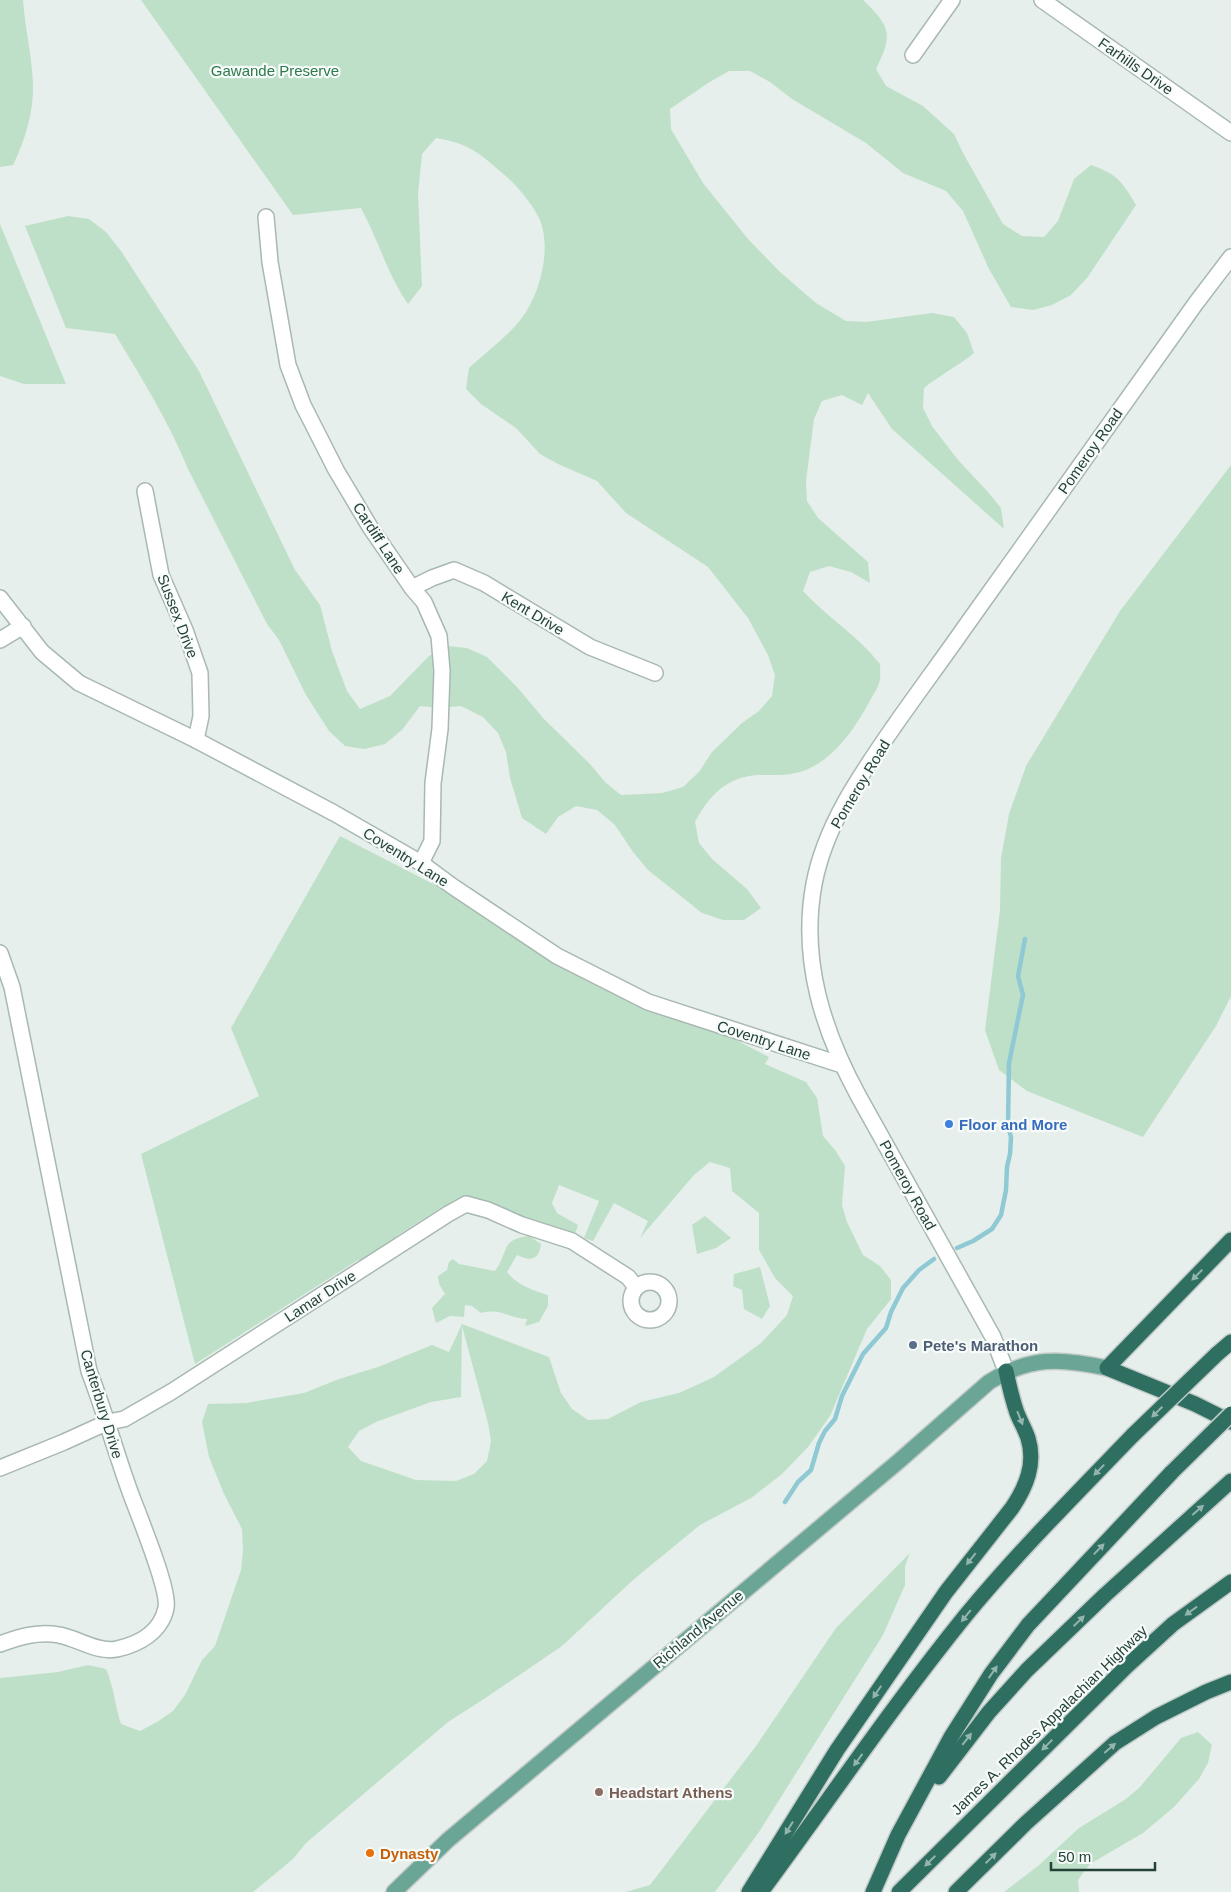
<svg xmlns="http://www.w3.org/2000/svg" width="1231" height="1892" viewBox="0 0 1231 1892" font-family="Arial,sans-serif">
	<style>
		.green { fill: #bfe0c8; fill-rule: evenodd }
		.lines { fill: none; stroke-linecap: round; stroke-linejoin: round }
		.stream { stroke: #8ec9d4; stroke-width: 4.5 }
		.minor-casing { stroke: #a8b8b2; stroke-width: 18 }
		.major-casing { stroke: #c2cac8; stroke-width: 18 }
		.highway-casing { stroke: #c2cac8; stroke-width: 18 }
		.minor { stroke: #fff; stroke-width: 15 }
		.major { stroke: #6aa596; stroke-width: 15 }
		.highway { stroke: #2f6f62; stroke-width: 15 }
		.highway-bridge-casing { stroke: #c2cac8; stroke-width: 18; stroke-linecap: butt }
		.highway-bridge { stroke: #2f6f62; stroke-width: 15 }
		.oneway { fill: #93b5ae }
		.shop-dot { fill: #3f7fe0; stroke: #f7fbf9; stroke-width: 2 }
		.service-dot { fill: #5c6f8a; stroke: #f7fbf9; stroke-width: 2 }
		.education-dot { fill: #8d6e63; stroke: #f7fbf9; stroke-width: 2 }
		.food-dot { fill: #e8710a; stroke: #f7fbf9; stroke-width: 2 }
		.labels { text-anchor: middle; dominant-baseline: central; stroke-width: 4.5; stroke-linejoin: round; paint-order: stroke }
		.street-label { font-size: 15px; fill: #24423a; stroke: #f7fbf9 }
		.park-label { font-size: 15px; fill: #2d7a4b; stroke: #f7fbf9 }
		.shop-label { font-size: 15px; font-weight: bold; fill: #366cbe; stroke: #f7fbf9; text-anchor: start }
		.service-label { font-size: 15px; font-weight: bold; fill: #4e5e75; stroke: #f7fbf9; text-anchor: start }
		.education-label { font-size: 15px; font-weight: bold; fill: #785e54; stroke: #f7fbf9; text-anchor: start }
		.food-label { font-size: 15px; font-weight: bold; fill: #c56008; stroke: #f7fbf9; text-anchor: start }
	</style>
	<rect width="100%" height="100%" fill="#e6efeb"/>
	<!-- green -->
	<g class="green">
		<path d="M 0,0 L 23,0 C 25,28 32,56 33,84 C 34,111 25,141 13,165 L 0,167 Z"/>
		<path d="M 141,0 L 863,0 C 891,27 893,34 876,69 L 886,86 L 923,106 L 954,134 L 963,153 L 1003,224 L 1022,236 L 1044,237 L 1058,221 L 1074,179 L 1091,165 C 1117,174 1122,181 1136,205 L 1087,278 L 1071,295 L 1052,305 L 1033,310 L 1011,307 L 989,269 L 963,211 L 946,191 L 903,173 L 866,143 L 792,99 L 770,82 L 750,71 L 729,71 L 708,83 L 670,109 L 671,129 L 703,183 L 748,239 L 780,272 L 816,303 L 846,321 L 866,322 L 932,313 L 954,317 L 967,333 L 974,353 C 958,366 940,375 924,388 L 923,408 L 932,426 L 958,460 L 988,492 L 1001,508 L 1004,529 L 892,429 L 868,393 L 862,405 L 842,395 L 822,401 L 814,419 L 806,481 L 807,501 L 818,518 L 868,562 L 870,583 L 851,572 L 829,566 L 810,572 L 803,591 C 827,617 858,636 880,664 C 880,670 881,678 879,683 C 878,688 874,693 872,697 C 857,725 835,760 803,771 C 788,776 774,775 758,775 C 726,777 709,796 695,822 L 699,843 L 712,859 L 747,889 L 761,908 L 744,920 L 723,920 L 702,913 L 648,870 L 633,852 L 615,825 L 597,810 L 576,806 L 558,817 L 546,834 L 522,818 L 510,778 L 506,752 L 498,733 L 483,717 L 461,706 L 440,708 L 420,706 L 402,730 L 385,744 L 364,749 L 345,746 L 329,731 L 306,695 L 279,640 L 267,624 L 188,469 C 169,422 141,377 115,334 L 66,328 L 25,226 L 68,216 L 89,219 L 106,232 L 121,251 L 199,371 L 295,570 L 320,605 L 332,651 L 347,691 L 360,709 L 390,696 L 429,656 L 447,646 L 467,648 L 487,657 L 517,687 L 543,718 L 590,764 L 605,782 L 621,795 L 662,793 L 683,787 L 699,772 L 712,752 L 742,723 L 759,711 L 772,696 L 775,675 L 768,655 L 748,618 L 708,567 L 626,513 L 597,481 L 558,464 L 540,454 L 516,428 L 481,404 L 466,389 L 469,368 C 485,353 503,340 517,324 C 539,300 554,247 538,216 C 531,203 519,188 508,178 C 481,155 472,144 436,138 L 422,154 L 418,194 L 422,286 L 408,304 C 387,274 378,239 361,208 L 293,215 Z"/>
		<path d="M 0,224 L 66,384 L 24,384 L 0,376 Z"/>
		<path d="M 1231,465 L 1231,996 L 1216,1026 L 1143,1137 L 1027,1091 L 999,1070 L 985,1030 L 1000,910 L 1001,858 L 1009,814 L 1026,766 L 1120,611 Z"/>
		<path d="M 340,836 L 769,1057 L 765,1064 L 806,1082 L 817,1098 L 823,1136 L 835,1150 L 845,1166 L 842,1205 L 847,1222 L 863,1255 L 880,1266 L 891,1280 L 891,1299 L 867,1329 L 830,1416 L 808,1447 L 782,1474 L 751,1498 L 700,1525 L 633,1580 L 562,1646 L 484,1699 L 448,1722 L 306,1843 L 293,1859 L 253,1892 L 0,1892 L 0,1678 L 58,1672 L 88,1665 L 106,1669 C 114,1687 115,1706 121,1724 L 140,1731 L 157,1722 L 173,1711 L 185,1695 L 202,1660 L 215,1646 L 241,1570 L 243,1550 L 242,1529 L 224,1494 L 209,1457 L 202,1422 L 208,1404 L 246,1403 L 304,1393 L 339,1379 L 378,1367 L 432,1345 L 449,1352 L 462,1324 L 549,1357 L 561,1393 L 572,1409 L 588,1420 L 608,1419 L 641,1402 L 679,1393 L 714,1377 L 761,1343 L 787,1315 L 793,1296 L 775,1278 L 759,1250 L 759,1213 L 732,1191 L 730,1168 L 710,1162 L 694,1175 L 640,1238 L 648,1221 L 614,1203 L 593,1241 L 584,1238 L 599,1201 L 559,1185 L 552,1203 L 557,1213 L 578,1225 L 574,1237 L 540,1227 L 490,1202 L 442,1207 L 398,1235 L 380,1251 L 361,1261 L 358,1260 L 195,1364 L 141,1154 L 259,1096 L 231,1028 ZM 462,1326 L 488,1423 L 491,1441 L 487,1461 L 474,1474 L 456,1481 L 416,1480 L 361,1461 L 348,1447 L 359,1431 L 376,1422 L 431,1402 L 461,1397 Z"/>
		<path d="M 705,1216 L 731,1238 L 716,1248 L 697,1254 L 692,1225 Z"/>
		<path d="M 529,1236 L 541,1244 C 539,1261 530,1261 517,1255 L 507,1272 C 517,1285 532,1290 548,1295 L 548,1306 L 539,1322 L 525,1326 L 527,1319 C 508,1318 501,1308 481,1313 L 472,1306 L 465,1305 L 464,1317 L 450,1316 L 436,1323 L 432,1308 L 445,1294 L 439,1284 L 438,1276 L 447,1270 L 449,1262 L 453,1259 L 459,1264 L 495,1271 C 509,1252 500,1239 529,1236 Z"/>
		<path d="M 760,1267 L 770,1306 L 762,1319 L 744,1309 L 742,1290 L 733,1286 L 734,1274 Z"/>
		<path d="M 910,1553 L 905,1566 L 905,1585 L 883,1635 L 759,1832 L 715,1892 L 626,1892 L 650,1885 L 756,1746 L 836,1628 Z"/>
		<path d="M 1198,1732 L 1212,1745 L 1208,1763 L 1199,1779 L 1174,1807 L 1143,1833 L 1090,1864 L 1078,1880 L 1079,1892 L 1004,1892 L 1038,1866 L 1079,1828 L 1126,1799 L 1140,1787 L 1181,1738 Z"/>
	</g>
	<g class="lines">
		<!-- stream -->
		<g class="stream">
			<path d="M 957,1248 L 973,1241 L 992,1229 L 1001,1215 L 1006,1190 L 1007,1167 L 1010,1154 L 1011,1137 L 1008,1126 L 1009,1063 L 1023,995 L 1018,976 L 1025,939"/>
			<path d="M 785,1502 L 798,1482 L 811,1470 L 819,1443 L 825,1431 L 835,1419 L 842,1396 L 863,1354 L 886,1328 L 891,1312 L 903,1288 L 919,1270 L 934,1259"/>
		</g>
		<defs>
			<g id="minor">
				<path d="M 1042,0 L 1231,133"/>
				<path d="M 913,55 L 952,0"/>
				<path d="M 266,217 L 270,262 L 288,365 L 303,405 L 336,470 L 370,527 L 412,588 L 424,602 L 439,636 L 442,671 L 440,729 L 433,783 L 432,841 L 421,863"/>
				<path d="M 145,491 L 161,575 L 185,630 L 200,673 L 201,716 L 196,740"/>
				<path d="M 412,588 L 432,578 L 454,570 L 484,583 L 590,647 L 655,673"/>
				<path d="M 0,598 L 42,652 L 79,683 L 196,740 L 334,813 L 421,863 L 452,886 L 557,956 L 648,1002 L 842,1065"/>
				<path d="M 0,640 L 23,626"/>
				<path d="M 0,953 L 12,987 L 89,1371 C 104,1410 115,1450 129,1489 C 137,1512 170,1589 166,1608 C 161,1632 139,1644 117,1649 C 97,1653 77,1638 59,1635 C 38,1631 19,1637 0,1644"/>
				<circle cx="650" cy="1301" r="19"/>
				<path d="M 1006,1371 L 993,1337 L 859,1097 C 823,1031 800,960 814,884 C 825,825 861,774 895,725 C 918,692 942,660 965,627 C 1042,519 1119,411 1196,303 L 1231,257"/>
				<path d="M 0,1468 L 64,1442 L 108,1422 L 124,1419 L 171,1392 L 448,1214 L 466,1204 L 488,1210 L 522,1225 L 572,1241 L 628,1277 L 636,1287"/>
			</g>
			<path id="major" d="M 394,1892 L 448,1840 L 899,1461 L 989,1382 C 1030,1356 1061,1358 1107,1368"/>
			<g id="highway">
				<path d="M 1231,1240 L 1107,1368 L 1195,1404 L 1231,1422"/>
				<path d="M 1217,1354 L 1231,1342"/>
				<path d="M 939,1777 L 989,1712 L 1027,1670 L 1105,1595 L 1231,1481"/>
				<path d="M 749,1892 L 837,1750 L 946,1592 L 1012,1508 C 1026,1487 1036,1464 1028,1438 C 1025,1429 1020,1421 1017,1413 C 1012,1399 1009,1385 1006,1371"/>
				<path d="M 761,1892 C 829,1800 894,1704 966,1615 C 1018,1552 1076,1494 1133,1435"/>
				<path d="M 873,1892 L 898,1835 L 951,1737 L 991,1674 L 1028,1625 L 1172,1472"/>
				<path d="M 899,1892 L 1127,1666 L 1173,1624 L 1231,1582"/>
				<path d="M 956,1892 L 1026,1823 L 1115,1743 L 1156,1717 L 1206,1692 L 1231,1682"/>
			</g>
		</defs>
		<!-- minor casing -->
		<use href="#minor" class="minor-casing"/>
		<!-- major casing -->
		<use href="#major" class="major-casing"/>
		<!-- highway casing -->
		<use href="#highway" class="highway-casing"/>
		<!-- minor -->
		<use href="#minor" class="minor"/>
		<!-- major -->
		<use href="#major" class="major"/>
		<!-- highway -->
		<use href="#highway" class="highway"/>
		<defs>
			<g id="highway-bridge">
				<path d="M 1133,1435 L 1217,1354"/>
				<path d="M 1172,1472 L 1231,1414"/>
			</g>
		</defs>
		<!-- highway-bridge casing -->
		<use href="#highway-bridge" class="highway-bridge-casing"/>
		<!-- highway-bridge -->
		<use href="#highway-bridge" class="highway-bridge"/>
	</g>
	<!-- one-way arrows -->
	<defs><path id="oneway-solid" d="M-6-.8H1V-3.2L6.5 0L1 3.2V.8H-6Z" transform="scale(1.25)"/></defs>
	<g class="oneway">
		<use href="#oneway-solid" transform="translate(1197 1275) rotate(135)"/>
		<use href="#oneway-solid" transform="translate(1157 1412) rotate(136)"/>
		<use href="#oneway-solid" transform="translate(1020 1418) rotate(68)"/>
		<use href="#oneway-solid" transform="translate(1099 1470) rotate(134)"/>
		<use href="#oneway-solid" transform="translate(1198 1510) rotate(-41)"/>
		<use href="#oneway-solid" transform="translate(1099 1549) rotate(-46)"/>
		<use href="#oneway-solid" transform="translate(971 1559) rotate(129)"/>
		<use href="#oneway-solid" transform="translate(1191 1611) rotate(144)"/>
		<use href="#oneway-solid" transform="translate(966 1616) rotate(129)"/>
		<use href="#oneway-solid" transform="translate(1079 1621) rotate(-44)"/>
		<use href="#oneway-solid" transform="translate(993 1672) rotate(-55)"/>
		<use href="#oneway-solid" transform="translate(877 1692) rotate(124)"/>
		<use href="#oneway-solid" transform="translate(967 1739) rotate(-52)"/>
		<use href="#oneway-solid" transform="translate(1047 1745) rotate(135)"/>
		<use href="#oneway-solid" transform="translate(1110 1748) rotate(-41)"/>
		<use href="#oneway-solid" transform="translate(858 1760) rotate(126)"/>
		<use href="#oneway-solid" transform="translate(789 1828) rotate(122)"/>
		<use href="#oneway-solid" transform="translate(991 1858) rotate(-44)"/>
		<use href="#oneway-solid" transform="translate(930 1861) rotate(135)"/>
	</g>
	<!-- markers -->
	<circle class="shop-dot" cx="949" cy="1124" r="5"/>
	<circle class="service-dot" cx="913" cy="1345" r="5"/>
	<circle class="education-dot" cx="599" cy="1792" r="5"/>
	<circle class="food-dot" cx="370" cy="1853" r="5"/>
	<g class="labels">
		<!-- street labels -->
		<g class="street-label">
			<text transform="translate(1136 66) rotate(35)">Farhills Drive</text>
			<text transform="translate(1090 451) rotate(-55)">Pomeroy Road</text>
			<text transform="translate(379 538) rotate(57)">Cardiff Lane</text>
			<text transform="translate(533 613) rotate(31)">Kent Drive</text>
			<text transform="translate(178 616) rotate(69)">Sussex Drive</text>
			<text transform="translate(860 784) rotate(-59)">Pomeroy Road</text>
			<text transform="translate(406 857) rotate(32)">Coventry Lane</text>
			<text transform="translate(764 1040) rotate(18)">Coventry Lane</text>
			<text transform="translate(908 1185) rotate(61)">Pomeroy Road</text>
			<text transform="translate(320 1296) rotate(-33)">Lamar Drive</text>
			<text transform="translate(102 1404) rotate(73)">Canterbury Drive</text>
			<text transform="translate(698 1629) rotate(-40)">Richland Avenue</text>
			<text transform="translate(1049 1720) rotate(-44)">James A. Rhodes Appalachian Highway</text>
		</g>
		<!-- park labels -->
		<g class="park-label">
			<text x="275" y="70">Gawande Preserve</text>
		</g>
		<!-- shop labels -->
		<g class="shop-label">
			<text x="959" y="1124">Floor and More</text>
		</g>
		<!-- service labels -->
		<g class="service-label">
			<text x="923" y="1345">Pete's Marathon</text>
		</g>
		<!-- education labels -->
		<g class="education-label">
			<text x="609" y="1792">Headstart Athens</text>
		</g>
		<!-- food labels -->
		<g class="food-label">
			<text x="380" y="1853">Dynasty</text>
		</g>
	</g>
	<!-- scale -->
	<path d="M1051 1862v8h104v-8" fill="none" stroke="#24423a" stroke-width="2.5"/>
	<text x="1058" y="1862" font-size="15" fill="#24423a" stroke="#f7fbf9" stroke-width="4" paint-order="stroke">50 m</text>
</svg>
